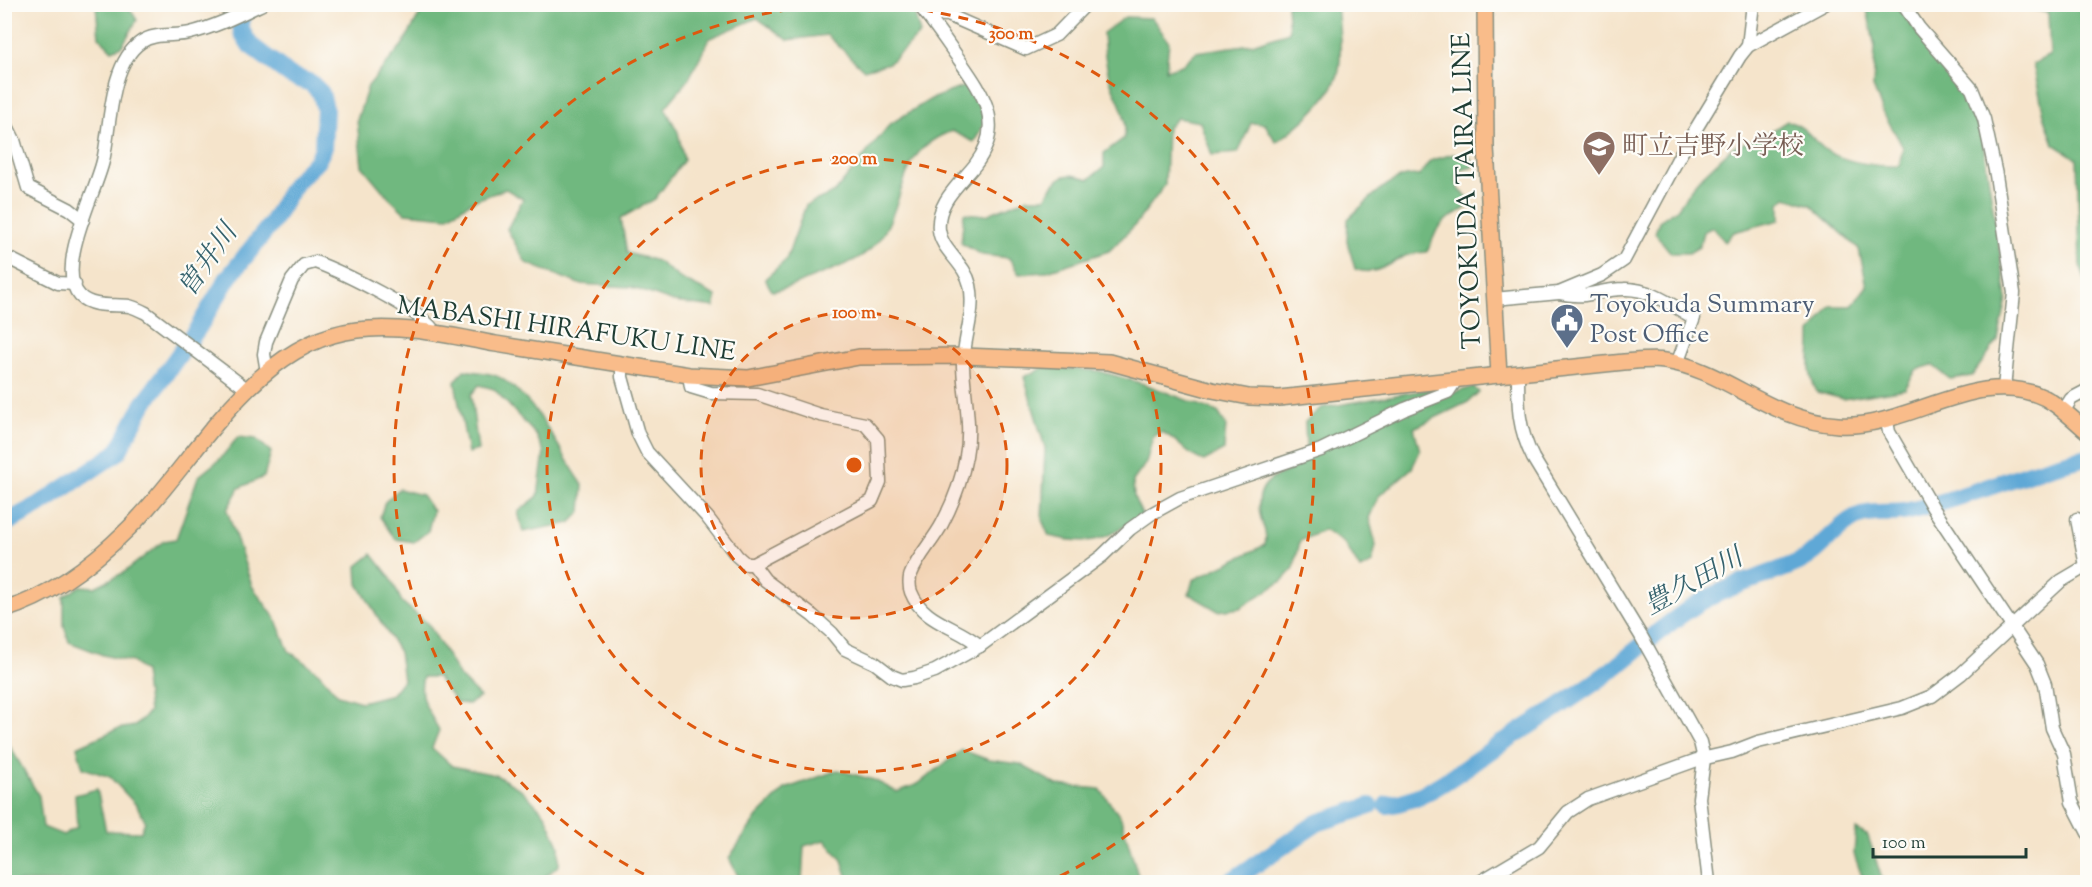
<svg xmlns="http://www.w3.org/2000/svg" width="2092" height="887" viewBox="0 0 2092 887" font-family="'Sorts Mill Goudy','Noto Serif JP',serif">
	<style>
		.forest { fill: #6fb87f; stroke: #477a5a; stroke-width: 1.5 }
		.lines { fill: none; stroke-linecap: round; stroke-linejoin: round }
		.river { stroke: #5ea8d6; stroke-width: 18 }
		.minor-casing { stroke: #8a9080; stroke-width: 15 }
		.major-casing { stroke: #8a9080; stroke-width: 18 }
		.minor { stroke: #fff; stroke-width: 12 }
		.major { stroke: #f9bc8a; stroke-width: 15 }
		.ring { fill: none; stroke: #de580e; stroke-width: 3; stroke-dasharray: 10 8 }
		.labels { text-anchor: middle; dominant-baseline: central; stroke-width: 4.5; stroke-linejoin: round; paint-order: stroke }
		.education-label { font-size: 26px; fill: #785e54; stroke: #fdfcf7; text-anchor: start }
		.street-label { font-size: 26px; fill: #1f3d34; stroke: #fdfcf7 }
		.service-label { font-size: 26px; fill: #4e5e75; stroke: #fdfcf7; text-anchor: start }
		.water-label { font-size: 27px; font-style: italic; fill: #35626d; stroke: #fdfcf7 }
		.centre { fill: #de580e; stroke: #fdfcf7; stroke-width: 3 }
		.ring-label { font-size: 18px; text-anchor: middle; font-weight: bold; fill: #de580e; stroke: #fdfcf7; stroke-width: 4.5; stroke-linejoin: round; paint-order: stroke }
	</style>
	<rect width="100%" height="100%" fill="#fdfcf7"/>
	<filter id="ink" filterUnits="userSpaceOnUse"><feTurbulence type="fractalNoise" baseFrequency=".0167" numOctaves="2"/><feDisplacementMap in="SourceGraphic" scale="12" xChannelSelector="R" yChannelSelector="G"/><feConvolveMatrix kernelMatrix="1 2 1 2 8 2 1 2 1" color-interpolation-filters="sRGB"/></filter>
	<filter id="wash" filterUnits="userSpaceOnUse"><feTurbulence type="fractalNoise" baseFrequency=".008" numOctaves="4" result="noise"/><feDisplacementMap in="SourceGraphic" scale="24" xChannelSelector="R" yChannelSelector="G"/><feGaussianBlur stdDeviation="1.35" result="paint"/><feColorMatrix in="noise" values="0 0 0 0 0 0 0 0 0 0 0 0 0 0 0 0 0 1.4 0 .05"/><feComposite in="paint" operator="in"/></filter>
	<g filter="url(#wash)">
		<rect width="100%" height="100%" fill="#f5e4cb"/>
		<!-- forest -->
		<g class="forest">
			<path d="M 96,5 C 117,4 126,0 137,20 L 122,46 L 112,50 L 99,37 Z"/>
			<path d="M 425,5 L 909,5 L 914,11 L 920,34 L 889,63 L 864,70 L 827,35 L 788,40 L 757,18 L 710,38 L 688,80 L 665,108 L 678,132 L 684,160 L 655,199 L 621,218 L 627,253 L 657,261 L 681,279 L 716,296 L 715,307 L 674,302 L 631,287 L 579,284 L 526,263 L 507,229 L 523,199 L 506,189 L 473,201 L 447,217 L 405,213 L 388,197 L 362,166 L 357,120 L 368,86 L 403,44 Z"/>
			<path d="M 1287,5 L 1337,5 C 1339,25 1342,49 1339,70 C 1334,97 1297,128 1276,142 L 1265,124 L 1251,123 L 1238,153 L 1212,155 L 1200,122 L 1177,118 L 1167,128 L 1165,185 L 1135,225 L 1109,251 L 1044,272 L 1019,274 L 1009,258 L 982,255 L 961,243 L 964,213 L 986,215 L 1028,198 L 1045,198 C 1059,175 1062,171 1089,179 L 1104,167 L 1104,153 L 1124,138 C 1127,119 1123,110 1115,93 C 1107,76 1104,52 1103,33 L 1125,17 L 1152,18 L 1169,42 L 1166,70 L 1182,65 L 1196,52 L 1252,44 L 1289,32 Z"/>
			<path d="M 1866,5 L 1896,5 L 1966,94 L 1982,136 L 2007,299 L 1998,340 L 1972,376 L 1950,379 L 1932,365 L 1916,370 L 1905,389 L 1843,399 L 1817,392 C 1805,369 1812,358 1811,333 L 1831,306 L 1852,306 L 1867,286 L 1859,249 L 1811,205 L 1786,197 L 1780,203 L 1780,220 L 1734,232 L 1725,242 L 1713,227 L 1703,232 L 1699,247 L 1689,253 L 1671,253 L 1655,233 L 1659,221 L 1677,209 L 1696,182 L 1734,146 L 1760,138 L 1787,121 C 1807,127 1809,136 1823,148 C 1840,162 1879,167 1899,166 L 1903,147 L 1883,112 L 1873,87 L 1875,47 Z"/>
			<path d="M 2015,5 L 2073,5 L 2085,12 L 2087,9 L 2087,285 L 2080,265 L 2077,159 L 2054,144 L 2044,115 L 2033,64 L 2050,55 L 2048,13 Z"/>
			<path d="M 965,86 L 980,98 L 985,122 L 974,142 L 952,131 C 902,149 908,183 888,225 C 873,258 846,264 816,276 C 801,282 788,289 772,291 L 765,279 L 786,260 L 806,205 L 835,192 L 890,124 L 931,99 Z"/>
			<path d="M 1453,154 L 1463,159 L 1471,158 L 1473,167 L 1458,171 C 1454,184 1457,189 1468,197 L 1469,206 L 1446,220 L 1437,230 L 1427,252 C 1419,253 1410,253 1403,257 C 1385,265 1376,277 1355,269 L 1347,241 L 1348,219 C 1365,204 1394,170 1419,176 L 1430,161 Z"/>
			<path d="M 1045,367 L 1099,371 L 1147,385 L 1218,412 L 1226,425 L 1224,450 L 1204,461 C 1187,456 1179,440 1162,432 L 1153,436 L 1146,463 L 1133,481 L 1134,497 L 1142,515 C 1103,540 1095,547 1049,536 L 1042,520 L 1045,448 L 1024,377 Z"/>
			<path d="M 464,370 C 475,372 492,372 501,378 C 540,403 557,448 583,485 L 581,512 L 570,523 L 523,532 L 518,512 L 538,496 L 544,452 L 536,435 L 494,389 L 479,385 L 471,395 L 478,450 L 468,453 L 455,382 Z"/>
			<path d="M 1473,387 L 1479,392 L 1468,402 L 1414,428 L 1420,451 L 1412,468 L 1379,496 L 1369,518 L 1376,545 L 1372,563 L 1360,569 L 1345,544 L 1324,530 L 1300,541 L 1294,568 L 1282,581 L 1240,608 L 1218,611 L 1189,594 L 1193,580 L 1265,545 C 1268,531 1262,527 1260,514 C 1254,481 1276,476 1300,466 L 1306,448 L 1305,422 L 1321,408 L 1430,389 L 1450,394 Z"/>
			<path d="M 238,437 L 256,439 L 271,452 L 264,477 L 239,488 L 227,510 L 252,586 L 275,618 L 289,651 L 319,673 L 338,695 L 361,702 L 392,694 L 403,680 L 399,652 L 358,584 L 357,566 L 372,554 L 390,577 L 402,602 L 429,625 L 460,677 L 480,697 L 469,704 L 457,703 L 437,677 L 423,677 C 417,699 429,711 439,730 L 432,748 L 452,766 L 496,775 L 522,790 L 545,814 L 559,845 L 559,865 L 539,882 L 5,882 L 5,738 L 39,796 L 43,827 L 63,835 L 77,827 L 75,795 L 97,789 L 106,831 L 141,832 L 145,821 L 137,806 L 110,777 L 83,768 L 77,747 L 117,729 L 135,726 L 149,712 L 144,672 L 132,662 L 103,655 L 69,642 L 64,626 L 64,597 L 80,586 L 95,587 L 123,573 L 164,541 L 176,539 L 198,477 L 220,459 Z"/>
			<path d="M 399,489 L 422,495 L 433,511 L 428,531 L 414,542 L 395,539 L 380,517 L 385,502 Z"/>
			<path d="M 962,750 L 989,760 L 1020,764 L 1057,785 L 1100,789 L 1121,818 L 1140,882 L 849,882 L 842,860 L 825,840 L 804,846 L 802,882 L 741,882 L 729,858 L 757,817 L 785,789 L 838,770 L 874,780 L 897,792 L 918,784 Z"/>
			<path d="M 1856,829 L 1868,836 L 1883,882 L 1864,882 L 1854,854 Z"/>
		</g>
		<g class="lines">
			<!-- river -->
			<g class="river">
				<path d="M 4,524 L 39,505 L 118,452 L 143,405 L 198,328 L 228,278 L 271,224 L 295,183 L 317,161 L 323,149 L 325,109 L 321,93 L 311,83 L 291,76 L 250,45 L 242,32 L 240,21 L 248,4"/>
				<path d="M 1387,805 C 1425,800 1456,774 1487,753 C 1526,727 1567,703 1605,675 C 1635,653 1662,626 1694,606 C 1727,585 1764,578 1799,562 C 1822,551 1834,528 1856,517 C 1872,510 1892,515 1909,511 C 1970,497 2026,470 2088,457"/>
				<path d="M 1230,882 L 1317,823 L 1370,806"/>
			</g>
		</g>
	</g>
	<g filter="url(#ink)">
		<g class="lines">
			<defs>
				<g id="minor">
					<path d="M 918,4 C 932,20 944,38 956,55 C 981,91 1007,123 975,165 C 960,184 936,202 939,230 C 941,250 965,263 970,285 C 976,312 963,339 963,366 C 964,396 972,426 966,456 C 962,479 953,503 942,524 C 933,541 918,556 911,574 C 909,578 909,587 911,592 C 923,623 957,626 980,646"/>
					<path d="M 1903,4 L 1919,28 L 1972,89 L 1984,119 L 1996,175 L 2014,293 L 2004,388"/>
					<path d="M 926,14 L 948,15 L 1026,49 L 1056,35 L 1086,4"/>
					<path d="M 1748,46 L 1753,4"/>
					<path d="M 4,120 L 14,140 L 28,188 L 69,209 L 83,220"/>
					<path d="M 4,256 L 58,283 L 75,284"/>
					<path d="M 1559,293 C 1588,300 1598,289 1624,289 C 1650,288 1673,306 1694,318 L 1677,364"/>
					<path d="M 1494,299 L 1559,293 L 1602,275 L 1624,260 L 1680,155 L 1740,56 L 1748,46 L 1825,4"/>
					<path d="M 622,365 L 622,377 L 638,434 L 647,452 L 707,517 L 737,556 L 746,564 L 753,564 L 872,501 L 880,482 L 878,439 L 865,424 L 820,415 L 757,394 L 711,393 L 691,387 L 689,375"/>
					<path d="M 267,372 L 264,354 L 266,342 L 292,280 L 304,265 L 315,262 C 339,271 426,312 435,333"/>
					<path d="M 1518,374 C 1518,407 1518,428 1533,458 L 1641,636 L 1700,742 L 1704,759 L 1699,798 L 1709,882"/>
					<path d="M 248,390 L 146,313 C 140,310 134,307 129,306 C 114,304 92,308 80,296 C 54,269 96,192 103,161 C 111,126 109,64 141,42 C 155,32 174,37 190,33 C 215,27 239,15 262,4"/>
					<path d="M 2063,412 L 2071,399 L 2088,390"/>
					<path d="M 1887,421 L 1889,432 L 1933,508 L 2037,664 L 2045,684 L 2052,728 L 2064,754 L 2072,802 L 2088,833"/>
					<path d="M 2077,519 L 2086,566"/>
					<path d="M 753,564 L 765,580 L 813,616 L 832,633 L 845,649 L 875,663 L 892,676 L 902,680 L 914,678 L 935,671 L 980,646 L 1102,556 L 1130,529 L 1151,514 L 1180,498 L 1321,450 L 1405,409 L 1448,392 L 1456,380"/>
					<path d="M 1480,882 L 1539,847 L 1568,812 L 1588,799 L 1697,760 L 1732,752 L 1758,742 L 1902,708 L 1932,696 L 1961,674 L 2061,581 L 2088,565"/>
				</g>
				<g id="major">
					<path d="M 1485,4 L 1486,147 L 1499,375"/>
					<path d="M 4,610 C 51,596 95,562 129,528 C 196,462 253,342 357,330 C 403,324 451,336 496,344 C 560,354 625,365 689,375 L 748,378 L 859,357 L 964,356 L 1109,362 L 1212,390 L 1249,397 L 1279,398 L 1624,362 C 1638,361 1652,359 1665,361 C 1727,370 1768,420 1838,425 C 1908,430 1976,365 2045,398 C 2060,406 2074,420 2088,432"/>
				</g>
			</defs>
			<!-- minor casing -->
			<use href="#minor" class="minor-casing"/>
			<!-- major casing -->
			<use href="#major" class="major-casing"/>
			<!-- minor -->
			<use href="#minor" class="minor"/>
			<!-- major -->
			<use href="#major" class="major"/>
		</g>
	</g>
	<!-- distance rings -->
	<circle cx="854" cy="465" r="153" fill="#de580e" fill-opacity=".12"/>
	<g class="ring">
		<circle cx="854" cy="465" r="153"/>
		<circle cx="854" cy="465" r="307"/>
		<path d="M660 882A460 460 0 1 1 1048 882"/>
	</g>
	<!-- icons -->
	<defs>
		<symbol id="school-pin" viewBox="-11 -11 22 30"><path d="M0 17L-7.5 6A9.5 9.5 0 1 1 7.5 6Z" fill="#8d6e63" stroke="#fdfcf7"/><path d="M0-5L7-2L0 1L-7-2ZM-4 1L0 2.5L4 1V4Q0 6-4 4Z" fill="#fff"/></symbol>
		<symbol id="civic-pin" viewBox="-11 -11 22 30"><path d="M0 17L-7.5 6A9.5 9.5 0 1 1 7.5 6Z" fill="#5c6f8a" stroke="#fdfcf7"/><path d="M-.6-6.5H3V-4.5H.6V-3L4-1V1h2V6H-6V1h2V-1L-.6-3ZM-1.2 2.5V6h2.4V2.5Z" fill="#fff"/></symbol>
	</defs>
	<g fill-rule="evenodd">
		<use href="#school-pin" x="1580" y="128" width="38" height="52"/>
		<use href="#civic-pin" x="1548" y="301" width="38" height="52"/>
	</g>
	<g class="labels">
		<!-- education labels -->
		<g class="education-label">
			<text x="1622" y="147">町立吉野小学校</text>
		</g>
		<!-- street labels -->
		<g class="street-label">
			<text transform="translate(1468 191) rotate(-92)">TOYOKUDA TAIRA LINE</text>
			<text transform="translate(566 330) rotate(8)">MABASHI HIRAFUKU LINE</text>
		</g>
		<!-- service labels -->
		<g class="service-label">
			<text x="1590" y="305">Toyokuda Summary<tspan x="1590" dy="30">Post Office</tspan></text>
		</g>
		<!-- water labels -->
		<g class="water-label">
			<text transform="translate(209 261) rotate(-55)">曽井川</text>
			<text transform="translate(1694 583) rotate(-29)">豊久田川</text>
		</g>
	</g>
	<circle cx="854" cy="465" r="9" class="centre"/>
	<g class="ring-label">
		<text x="1011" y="39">300 m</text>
		<text x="854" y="164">200 m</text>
		<text x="854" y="318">100 m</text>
	</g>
	<!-- margin -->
	<rect width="2092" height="887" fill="none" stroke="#fdfcf7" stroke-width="24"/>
	<!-- scale -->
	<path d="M1873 848v9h153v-9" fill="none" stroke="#1f3d34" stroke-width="3"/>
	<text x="1882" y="848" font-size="18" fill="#1f3d34" stroke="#fdfcf7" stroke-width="4.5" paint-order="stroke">100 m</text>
</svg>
